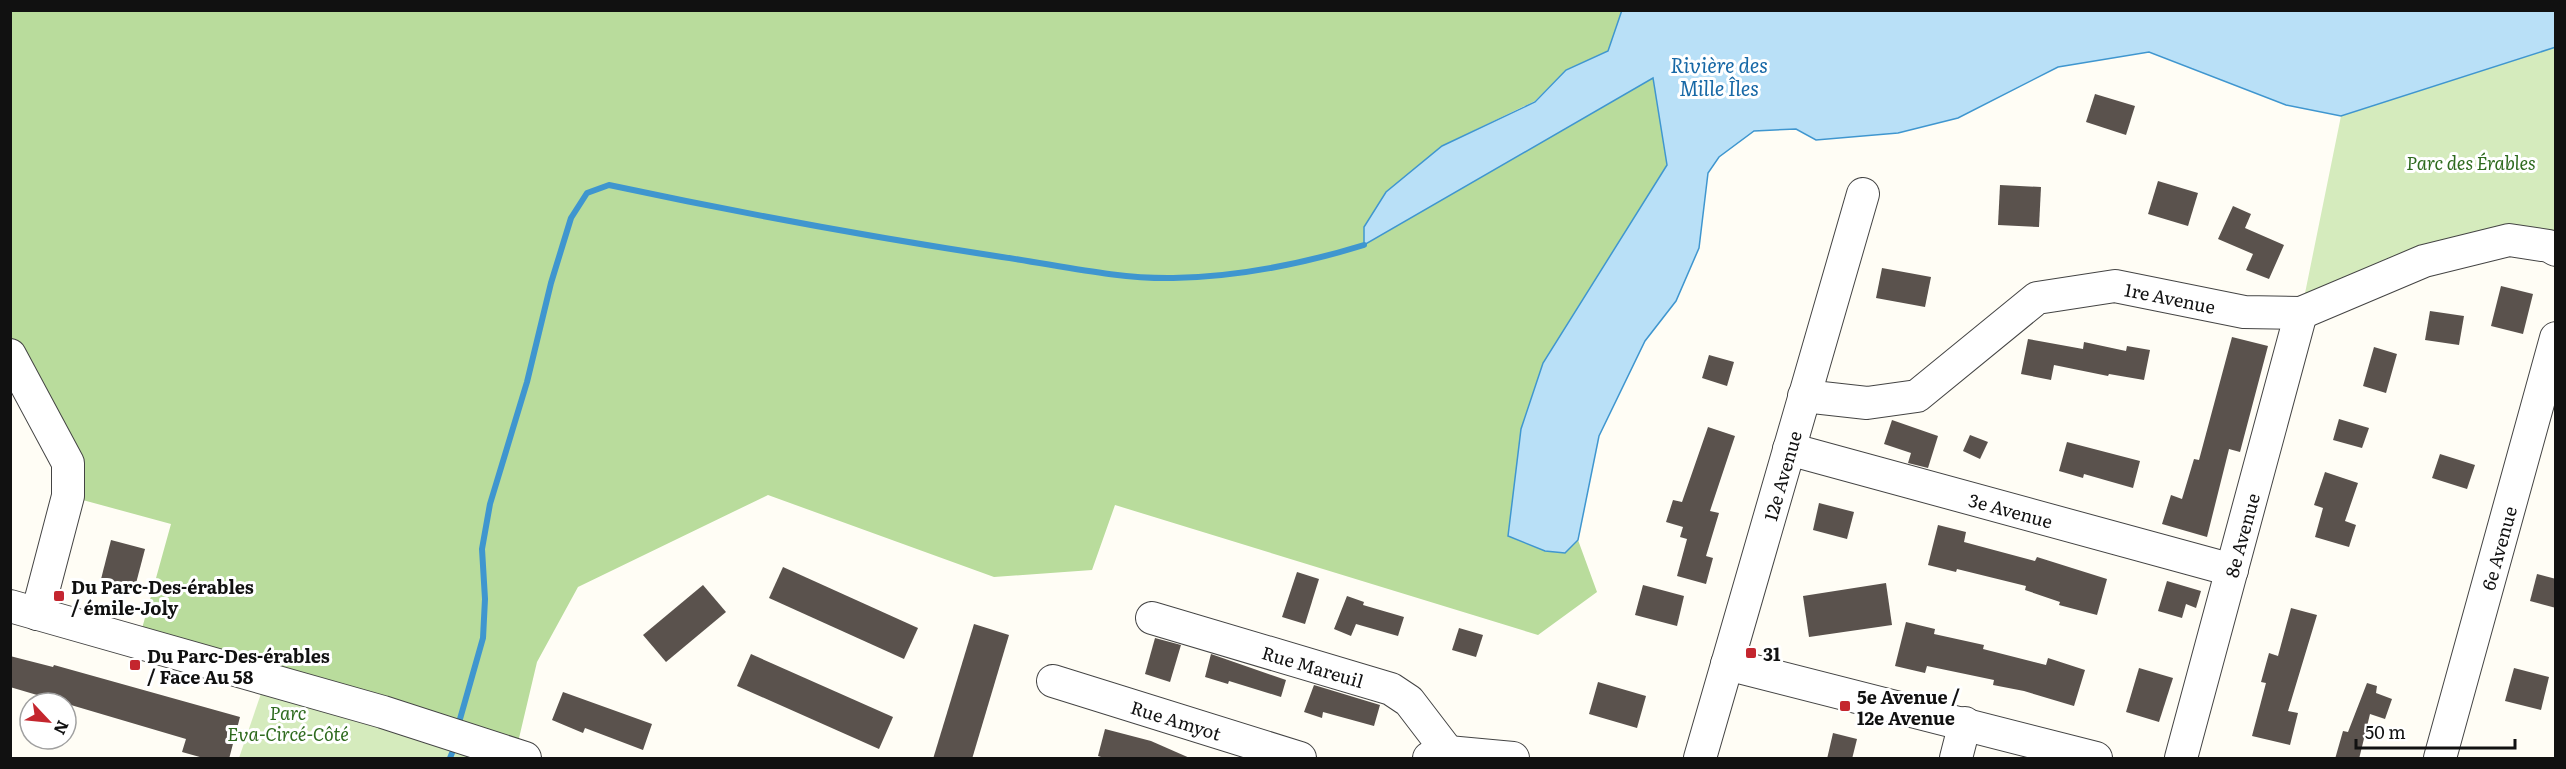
<svg xmlns="http://www.w3.org/2000/svg" width="2566" height="769" viewBox="0 0 2566 769" font-family="Literata,serif">
	<style>
		.green { fill: #d5ebbd }
		.forest { fill: #b9dc9c }
		.water { fill: #b9e0f7; stroke: #3f96cf; stroke-width: 1.5 }
		.lines { fill: none; stroke-linecap: round; stroke-linejoin: round }
		.stream { stroke: #3f96cf; stroke-width: 6 }
		.building { fill: #5a524d }
		.minor-casing { stroke: #444; stroke-width: 34 }
		.minor { stroke: #fff; stroke-width: 32 }
		.poi-dot { fill: #c4262e; stroke: #fff; stroke-width: 2 }
		.labels { text-anchor: middle; dominant-baseline: central; stroke-width: 6; stroke-linejoin: round; paint-order: stroke }
		.park-label { font-size: 18px; font-style: italic; fill: #2f6b1f; stroke: #fff }
		.street-label { font-size: 18px; fill: #111; stroke: #fff }
		.poi-label { font-size: 18px; font-weight: bold; fill: #111; stroke: #fff; text-anchor: start }
		.water-label { font-size: 20px; font-style: italic; fill: #1768a6; stroke: #fff }
	</style>
	<rect width="100%" height="100%" fill="#fffdf5"/>
	<!-- green -->
	<g class="green">
		<path d="M 2555,47 L 2555,250 L 2509,240 L 2301,313 L 2341,116 Z"/>
		<path d="M 266,679 L 514,758 L 239,758 Z"/>
	</g>
	<!-- forest -->
	<path class="forest" d="M 10,11 L 1622,11 L 1608,51 L 1566,70 L 1535,101 L 1442,146 L 1386,192 L 1364,227 L 1364,245 L 1653,78 L 1667,165 L 1543,363 L 1565,553 L 1578,540 L 1597,592 L 1538,635 L 1115,505 L 1092,570 L 994,577 L 768,495 L 578,587 L 537,662 L 515,755 L 138,643 L 171,524 L 68,496 L 11,355 Z"/>
	<!-- water -->
	<path class="water" d="M 1622,10 L 2555,10 L 2556,47 L 2341,116 L 2286,105 L 2149,52 L 2058,67 L 1958,118 L 1898,133 L 1816,140 L 1796,129 L 1754,131 L 1719,157 L 1708,173 L 1699,248 L 1676,301 L 1645,341 L 1599,436 L 1578,540 L 1565,553 L 1545,551 L 1508,536 L 1521,429 L 1543,363 L 1667,165 L 1653,78 L 1364,245 L 1364,227 L 1386,192 L 1442,146 L 1535,102 L 1566,70 L 1608,51 Z"/>
	<g class="lines">
		<!-- stream -->
		<g class="stream">
			<path d="M 460,719 L 483,638 L 485,599 L 482,549 L 490,504 L 527,382 L 551,283 L 571,218 L 587,193 L 609,185 C 740,213 870,237 1002,257 C 1058,265 1116,279 1173,278 C 1238,277 1302,264 1364,245"/>
			<path d="M 450,758 L 452,753"/>
		</g>
	</g>
	<!-- building -->
	<g class="building">
		<path d="M 2095,94 L 2135,106 L 2126,135 L 2086,122 Z"/>
		<path d="M 2158,181 L 2198,193 L 2188,226 L 2148,214 Z"/>
		<path d="M 2000,185 L 2041,187 L 2039,227 L 1998,225 Z"/>
		<path d="M 2233,206 L 2251,214 L 2245,228 L 2284,245 L 2269,279 L 2246,270 L 2253,254 L 2218,239 Z"/>
		<path d="M 1882,268 L 1931,277 L 1925,307 L 1876,298 Z"/>
		<path d="M 2501,286 L 2533,294 L 2523,334 L 2491,326 Z"/>
		<path d="M 2430,311 L 2464,316 L 2459,345 L 2425,340 Z"/>
		<path d="M 2232,337 L 2268,346 L 2240,452 L 2229,449 L 2207,537 L 2162,524 L 2171,495 L 2182,499 L 2194,459 L 2199,460 Z"/>
		<path d="M 2028,339 L 2083,349 L 2084,342 L 2126,351 L 2127,346 L 2150,350 L 2144,380 L 2109,374 L 2108,376 L 2054,365 L 2051,380 L 2021,374 Z"/>
		<path d="M 2374,347 L 2397,354 L 2386,393 L 2363,386 Z"/>
		<path d="M 1709,355 L 1734,362 L 1727,386 L 1702,378 Z"/>
		<path d="M 2339,419 L 2369,428 L 2362,448 L 2333,440 Z"/>
		<path d="M 1892,420 L 1938,436 L 1928,468 L 1908,463 L 1911,453 L 1884,444 Z"/>
		<path d="M 1708,427 L 1735,436 L 1710,511 L 1719,513 L 1706,556 L 1713,558 L 1706,584 L 1677,576 L 1687,539 L 1680,537 L 1683,527 L 1666,522 L 1673,500 L 1682,502 Z"/>
		<path d="M 1970,435 L 1988,442 L 1980,459 L 1963,451 Z"/>
		<path d="M 2067,442 L 2140,461 L 2133,488 L 2084,474 L 2083,478 L 2059,471 Z"/>
		<path d="M 2440,454 L 2475,465 L 2467,489 L 2432,478 Z"/>
		<path d="M 2325,472 L 2358,483 L 2345,521 L 2356,525 L 2349,547 L 2315,537 L 2323,508 L 2314,505 Z"/>
		<path d="M 1819,503 L 1854,512 L 1847,539 L 1813,530 Z"/>
		<path d="M 1938,525 L 1966,532 L 1964,542 L 2035,561 L 2037,557 L 2107,579 L 2097,615 L 2059,605 L 2060,602 L 2025,590 L 2026,586 L 1957,569 L 1956,572 L 1928,565 Z"/>
		<path d="M 111,540 L 145,549 L 134,591 L 100,583 Z"/>
		<path d="M 783,567 L 918,628 L 904,659 L 769,598 Z"/>
		<path d="M 1297,572 L 1319,579 L 1305,624 L 1282,617 Z"/>
		<path d="M 2537,574 L 2556,579 L 2556,608 L 2530,601 Z"/>
		<path d="M 2167,581 L 2201,591 L 2196,608 L 2186,604 L 2182,618 L 2158,611 Z"/>
		<path d="M 1886,583 L 1892,625 L 1809,637 L 1803,596 Z"/>
		<path d="M 703,585 L 726,612 L 666,662 L 643,635 Z"/>
		<path d="M 1643,585 L 1684,596 L 1677,626 L 1635,615 Z"/>
		<path d="M 1347,596 L 1364,602 L 1363,605 L 1404,617 L 1398,636 L 1356,624 L 1351,636 L 1334,629 Z"/>
		<path d="M 2291,608 L 2317,615 L 2288,711 L 2298,713 L 2290,745 L 2252,736 L 2266,683 L 2261,682 L 2269,653 L 2278,656 Z"/>
		<path d="M 1906,622 L 1935,629 L 1934,634 L 1984,645 L 1983,649 L 2046,665 L 2048,658 L 2085,670 L 2074,706 L 2024,691 L 1993,685 L 1994,680 L 1927,666 L 1925,673 L 1895,666 Z"/>
		<path d="M 974,624 L 1009,635 L 972,759 L 933,759 Z"/>
		<path d="M 1459,628 L 1483,635 L 1476,657 L 1452,650 Z"/>
		<path d="M 1155,638 L 1181,645 L 1170,682 L 1145,674 Z"/>
		<path d="M 751,654 L 893,717 L 879,749 L 737,686 Z"/>
		<path d="M 1211,654 L 1286,680 L 1281,697 L 1229,681 L 1228,684 L 1205,677 Z"/>
		<path d="M 10,656 L 53,667 L 54,665 L 240,717 L 229,759 L 207,759 L 182,752 L 186,739 L 10,687 Z"/>
		<path d="M 2139,668 L 2173,678 L 2159,722 L 2126,712 Z"/>
		<path d="M 2514,668 L 2549,677 L 2541,710 L 2505,701 Z"/>
		<path d="M 1598,682 L 1646,696 L 1637,728 L 1589,714 Z"/>
		<path d="M 2367,683 L 2377,686 L 2376,693 L 2392,699 L 2385,719 L 2370,714 L 2359,759 L 2335,759 L 2343,731 L 2348,732 Z"/>
		<path d="M 1314,685 L 1380,705 L 1374,726 L 1323,712 L 1322,718 L 1304,712 Z"/>
		<path d="M 563,692 L 652,724 L 643,750 L 585,728 L 583,733 L 552,720 Z"/>
		<path d="M 1105,729 L 1151,741 L 1192,759 L 1107,759 L 1098,756 Z"/>
		<path d="M 1833,733 L 1857,739 L 1852,759 L 1827,759 Z"/>
	</g>
	<g class="lines">
		<defs>
			<g id="minor">
				<path d="M 10,355 L 68,463 L 68,496 L 37,614"/>
				<path id="s1" d="M 1804,396 L 1867,403 L 1917,396 L 2037,298 L 2115,286 L 2244,312 L 2301,313 L 2424,261 L 2509,240 L 2549,246 L 2556,250"/>
				<path id="s2" d="M 1789,449 L 2232,570"/>
				<path d="M 10,606 L 383,712 L 525,758"/>
				<path id="s3" d="M 1152,618 L 1391,689 L 1409,701 L 1448,752"/>
				<path d="M 1727,664 L 2096,758"/>
				<path id="s4" d="M 1053,681 L 1300,758"/>
				<path d="M 1429,758 L 1448,752 L 1513,758"/>
				<path id="s5" d="M 1700,758 L 1863,194"/>
				<path d="M 1956,758 L 1965,723"/>
				<path id="s6" d="M 2181,758 L 2301,313"/>
				<path id="s7" d="M 2440,758 L 2556,338"/>
			</g>
		</defs>
		<!-- minor casing -->
		<use href="#minor" class="minor-casing"/>
		<!-- minor -->
		<use href="#minor" class="minor"/>
	</g>
	<!-- markers -->
	<g class="poi-dot">
		<rect x="53" y="590" width="12" height="12" rx="3"/>
		<rect x="1745" y="647" width="12" height="12" rx="3"/>
		<rect x="129" y="659" width="12" height="12" rx="3"/>
		<rect x="1839" y="700" width="12" height="12" rx="3"/>
	</g>
	<g class="labels">
		<!-- park labels -->
		<g class="park-label">
			<text x="2471" y="162">Parc des Érables</text>
			<text x="288" y="712">Parc<tspan x="288" dy="21">Eva-Circé-Côté</tspan></text>
		</g>
		<!-- street labels -->
		<g class="street-label">
			<text stroke="none"><textPath href="#s1" startOffset="404">1re Avenue</textPath></text>
			<text stroke="none"><textPath href="#s5" startOffset="294">12e Avenue</textPath></text>
			<text stroke="none"><textPath href="#s2" startOffset="230">3e Avenue</textPath></text>
			<text stroke="none"><textPath href="#s6" startOffset="231">8e Avenue</textPath></text>
			<text stroke="none"><textPath href="#s7" startOffset="218">6e Avenue</textPath></text>
			<text stroke="none"><textPath href="#s3" startOffset="168">Rue Mareuil</textPath></text>
			<text stroke="none"><textPath href="#s4" startOffset="129">Rue Amyot</textPath></text>
		</g>
		<!-- poi labels -->
		<g class="poi-label">
			<text x="71" y="586">Du Parc-Des-érables<tspan x="71" dy="21">/ émile-Joly</tspan></text>
			<text x="1763" y="653">31</text>
			<text x="147" y="655">Du Parc-Des-érables<tspan x="147" dy="21">/ Face Au 58</tspan></text>
			<text x="1857" y="696">5e Avenue /<tspan x="1857" dy="21">12e Avenue</tspan></text>
		</g>
		<!-- water labels -->
		<g class="water-label">
			<text x="1719" y="64">Rivière des<tspan x="1719" dy="23">Mille Îles</tspan></text>
		</g>
	</g>
	<!-- border -->
	<rect width="2566" height="769" fill="none" stroke="#111111" stroke-width="24"/>
	<!-- north arrow -->
	<g transform="translate(48 721) rotate(116)"><circle r="28" fill="#ffffff" stroke="#a0a0a0" stroke-width="1.5"/>
	<path d="M0-4.5L10 22L0 15L-10 22Z" fill="#c4262e"/>
	<text y="-9" font-size="16" font-weight="bold" text-anchor="middle" fill="#111111">N</text>
	</g>
	<!-- scale -->
	<path d="M2356 739v9h159v-9" fill="none" stroke="#111111" stroke-width="3"/>
	<text x="2365" y="739" font-size="18" fill="#111111" stroke="#ffffff" stroke-width="4.5" paint-order="stroke">50 m</text>
</svg>
